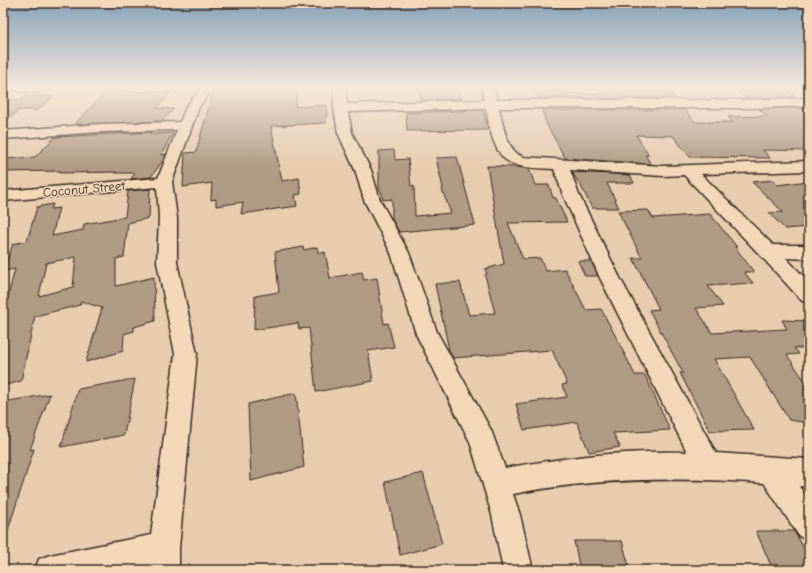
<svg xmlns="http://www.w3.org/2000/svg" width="812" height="573" viewBox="0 0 812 573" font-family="'Comic Neue',sans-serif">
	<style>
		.building { fill: #b19a83; stroke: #3b2a1e; fill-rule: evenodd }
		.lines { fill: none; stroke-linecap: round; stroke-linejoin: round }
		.minor-casing { stroke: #3b2a1e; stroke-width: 3 }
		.minor { fill: #f2d7b9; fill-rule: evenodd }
		.labels { text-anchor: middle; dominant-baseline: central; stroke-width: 3; stroke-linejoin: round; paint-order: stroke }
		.street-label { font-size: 13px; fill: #3b2a1e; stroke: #f2d7b9 }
	</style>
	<rect width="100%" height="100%" fill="#e7ccb0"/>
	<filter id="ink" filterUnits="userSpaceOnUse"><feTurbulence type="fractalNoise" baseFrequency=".025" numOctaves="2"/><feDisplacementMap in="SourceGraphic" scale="8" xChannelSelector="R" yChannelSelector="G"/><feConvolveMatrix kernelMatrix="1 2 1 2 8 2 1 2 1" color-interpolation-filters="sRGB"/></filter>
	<g filter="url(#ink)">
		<!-- building -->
		<g class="building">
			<path d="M 216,87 L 282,87 L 280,91 L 298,91 L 295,107 L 327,105 L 326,123 L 271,126 L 282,181 L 299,178 L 301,194 L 295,195 L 297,206 L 241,214 L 243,202 L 216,206 L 216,199 L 211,200 L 212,183 L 183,187 L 185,153 L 196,152 L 213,92 Z"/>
			<path d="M 446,87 L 457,87 L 462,99 L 421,100 L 418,88 Z"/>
			<path d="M 534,87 L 556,87 L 560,93 L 605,94 L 603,87 L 666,87 L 676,98 L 538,98 Z"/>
			<path d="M 732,87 L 785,87 L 796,97 L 746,98 Z"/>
			<path d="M 106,91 L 171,92 L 157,108 L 174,109 L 162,121 L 75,124 Z"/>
			<path d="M 25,96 L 53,96 L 38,110 L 19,110 L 3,124 L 3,99 L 21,100 Z"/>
			<path d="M 807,108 L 809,109 L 809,151 L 763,150 L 770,158 L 690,157 L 673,136 L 636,135 L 649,155 L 645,155 L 651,164 L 565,158 L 547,125 L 542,110 L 685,110 L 695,122 L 733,122 L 728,117 L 767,116 L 759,109 Z"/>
			<path d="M 483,110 L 488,130 L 407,131 L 406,113 Z"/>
			<path d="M 151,132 L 150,134 L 173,133 L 161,155 L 166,154 L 164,159 L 151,177 L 131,179 L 135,173 L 115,173 L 116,172 L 60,173 L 61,171 L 3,172 L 3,159 L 35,157 L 55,137 Z"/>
			<path d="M 394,150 L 395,160 L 408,159 L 411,186 L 414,186 L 415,216 L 451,213 L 442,190 L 443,188 L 436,158 L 457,157 L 475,225 L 399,232 L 392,219 L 392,199 L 383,200 L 382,194 L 379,188 L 379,151 Z"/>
			<path d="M 487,166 L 517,167 L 529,169 L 535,185 L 549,185 L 553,198 L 556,198 L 567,222 L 508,223 L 523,259 L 540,258 L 546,271 L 565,269 L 586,310 L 601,309 L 617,339 L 635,375 L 645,375 L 670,430 L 613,433 L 620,447 L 589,452 L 577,422 L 524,430 L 516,404 L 567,397 L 562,385 L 567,384 L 552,350 L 453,358 L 449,350 L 435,284 L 460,282 L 469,315 L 495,313 L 485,275 L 487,274 L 485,269 L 504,264 Z"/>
			<path d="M 572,172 L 630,175 L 634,183 L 607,183 L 619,208 L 592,208 L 579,182 L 578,182 Z"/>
			<path d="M 773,180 L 777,185 L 809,181 L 809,227 L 785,229 L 769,213 L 783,212 L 752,182 Z"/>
			<path d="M 150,189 L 149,218 L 128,223 L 124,257 L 116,259 L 116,286 L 154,277 L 155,321 L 134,327 L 134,331 L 124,334 L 123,351 L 86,362 L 102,308 L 81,301 L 80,305 L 35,316 L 21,381 L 3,386 L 3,301 L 7,300 L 15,269 L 3,271 L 13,244 L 27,241 L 37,207 L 53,204 L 51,209 L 59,208 L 52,236 L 83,230 L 84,224 L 125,217 L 128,191 ZM 76,257 L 73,287 L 39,296 L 46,263 Z"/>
			<path d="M 648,210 L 653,218 L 710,214 L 737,247 L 735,247 L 754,272 L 744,272 L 753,283 L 708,286 L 723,306 L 696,308 L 712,333 L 787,329 L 782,320 L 809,321 L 809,348 L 794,348 L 799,354 L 787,355 L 809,387 L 809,423 L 789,420 L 750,357 L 714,359 L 754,430 L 710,431 L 680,373 L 683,373 L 649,310 L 659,309 L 633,258 L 642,258 L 618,211 Z"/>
			<path d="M 303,247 L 304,250 L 317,247 L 319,254 L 325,252 L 330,278 L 362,272 L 364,280 L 377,278 L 384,324 L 388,323 L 394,347 L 368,351 L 373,381 L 316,392 L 309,328 L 299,329 L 298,323 L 254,330 L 255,296 L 279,292 L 275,252 Z"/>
			<path d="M 578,261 L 591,261 L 598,276 L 585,276 Z"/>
			<path d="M 135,379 L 124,435 L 61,447 L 78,389 Z"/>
			<path d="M 296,393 L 304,467 L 251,481 L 248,404 Z"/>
			<path d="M 50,394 L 30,450 L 34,449 L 6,536 L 3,535 L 3,402 Z"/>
			<path d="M 423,473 L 442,544 L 400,555 L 385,482 Z"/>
			<path d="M 756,531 L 794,531 L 809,557 L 809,570 L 773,570 Z"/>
			<path d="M 574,541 L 622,541 L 630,570 L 580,570 Z"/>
		</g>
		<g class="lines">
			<defs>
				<g id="minor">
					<path d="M 12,87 L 53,87 L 51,90 C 40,93 25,93 14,90 Z"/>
					<path d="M 202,87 L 214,87 L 199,107 L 172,182 L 177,218 L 177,262 L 197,354 L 179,548 L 179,570 L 149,570 L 149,566 L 129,570 L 35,570 L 39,559 L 50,555 L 151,535 L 175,354 L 157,262 L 159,218 L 157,187 L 3,201 L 3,191 L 158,178 L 177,130 L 101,132 L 3,139 L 3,131 L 101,124 L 180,122 L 186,107 Z"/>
					<path d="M 334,87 L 346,87 L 347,104 L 484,100 L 482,87 L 494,87 L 497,100 L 753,100 L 809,98 L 809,106 L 753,108 L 499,108 C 503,124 506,150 523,157 L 663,166 L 809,161 L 809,171 L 701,174 L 773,245 L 809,245 L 809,259 L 786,258 L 809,282 L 809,303 L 802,301 L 761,256 L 684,175 L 663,176 L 570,170 L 579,195 L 620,278 L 716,453 L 809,459 L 809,487 L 799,486 L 809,501 L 809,541 L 799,536 L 764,483 C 680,477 597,478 513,494 L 520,515 L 533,570 L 503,570 L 492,515 L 470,442 L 416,334 L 391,253 L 364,200 L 355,170 L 338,133 L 334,108 ZM 486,108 C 489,125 493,155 511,163 C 524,169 541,168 554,169 L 563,195 L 600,278 L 687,452 C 626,450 564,457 505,468 L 491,430 L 437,332 L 409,253 L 380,200 L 371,170 L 352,133 L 348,112 Z"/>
				</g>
			</defs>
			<!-- minor casing -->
			<use href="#minor" class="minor-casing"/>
			<!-- minor -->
			<use href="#minor" class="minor"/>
		</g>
	</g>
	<!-- sky -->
	<linearGradient id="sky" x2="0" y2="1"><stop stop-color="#89a2b8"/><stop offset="0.52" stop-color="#f4e8db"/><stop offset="1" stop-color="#f4e8db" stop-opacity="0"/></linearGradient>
	<rect width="812" height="167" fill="url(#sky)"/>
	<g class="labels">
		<!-- street labels -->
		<g class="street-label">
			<text transform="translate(84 189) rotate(-5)">Coconut Street</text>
		</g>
	</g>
	<!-- margin -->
	<rect width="812" height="573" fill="none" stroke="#f2d7b9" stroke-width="16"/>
	<rect x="8" y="8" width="796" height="557" fill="none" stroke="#3b2a1e" stroke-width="1.5" filter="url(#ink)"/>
</svg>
